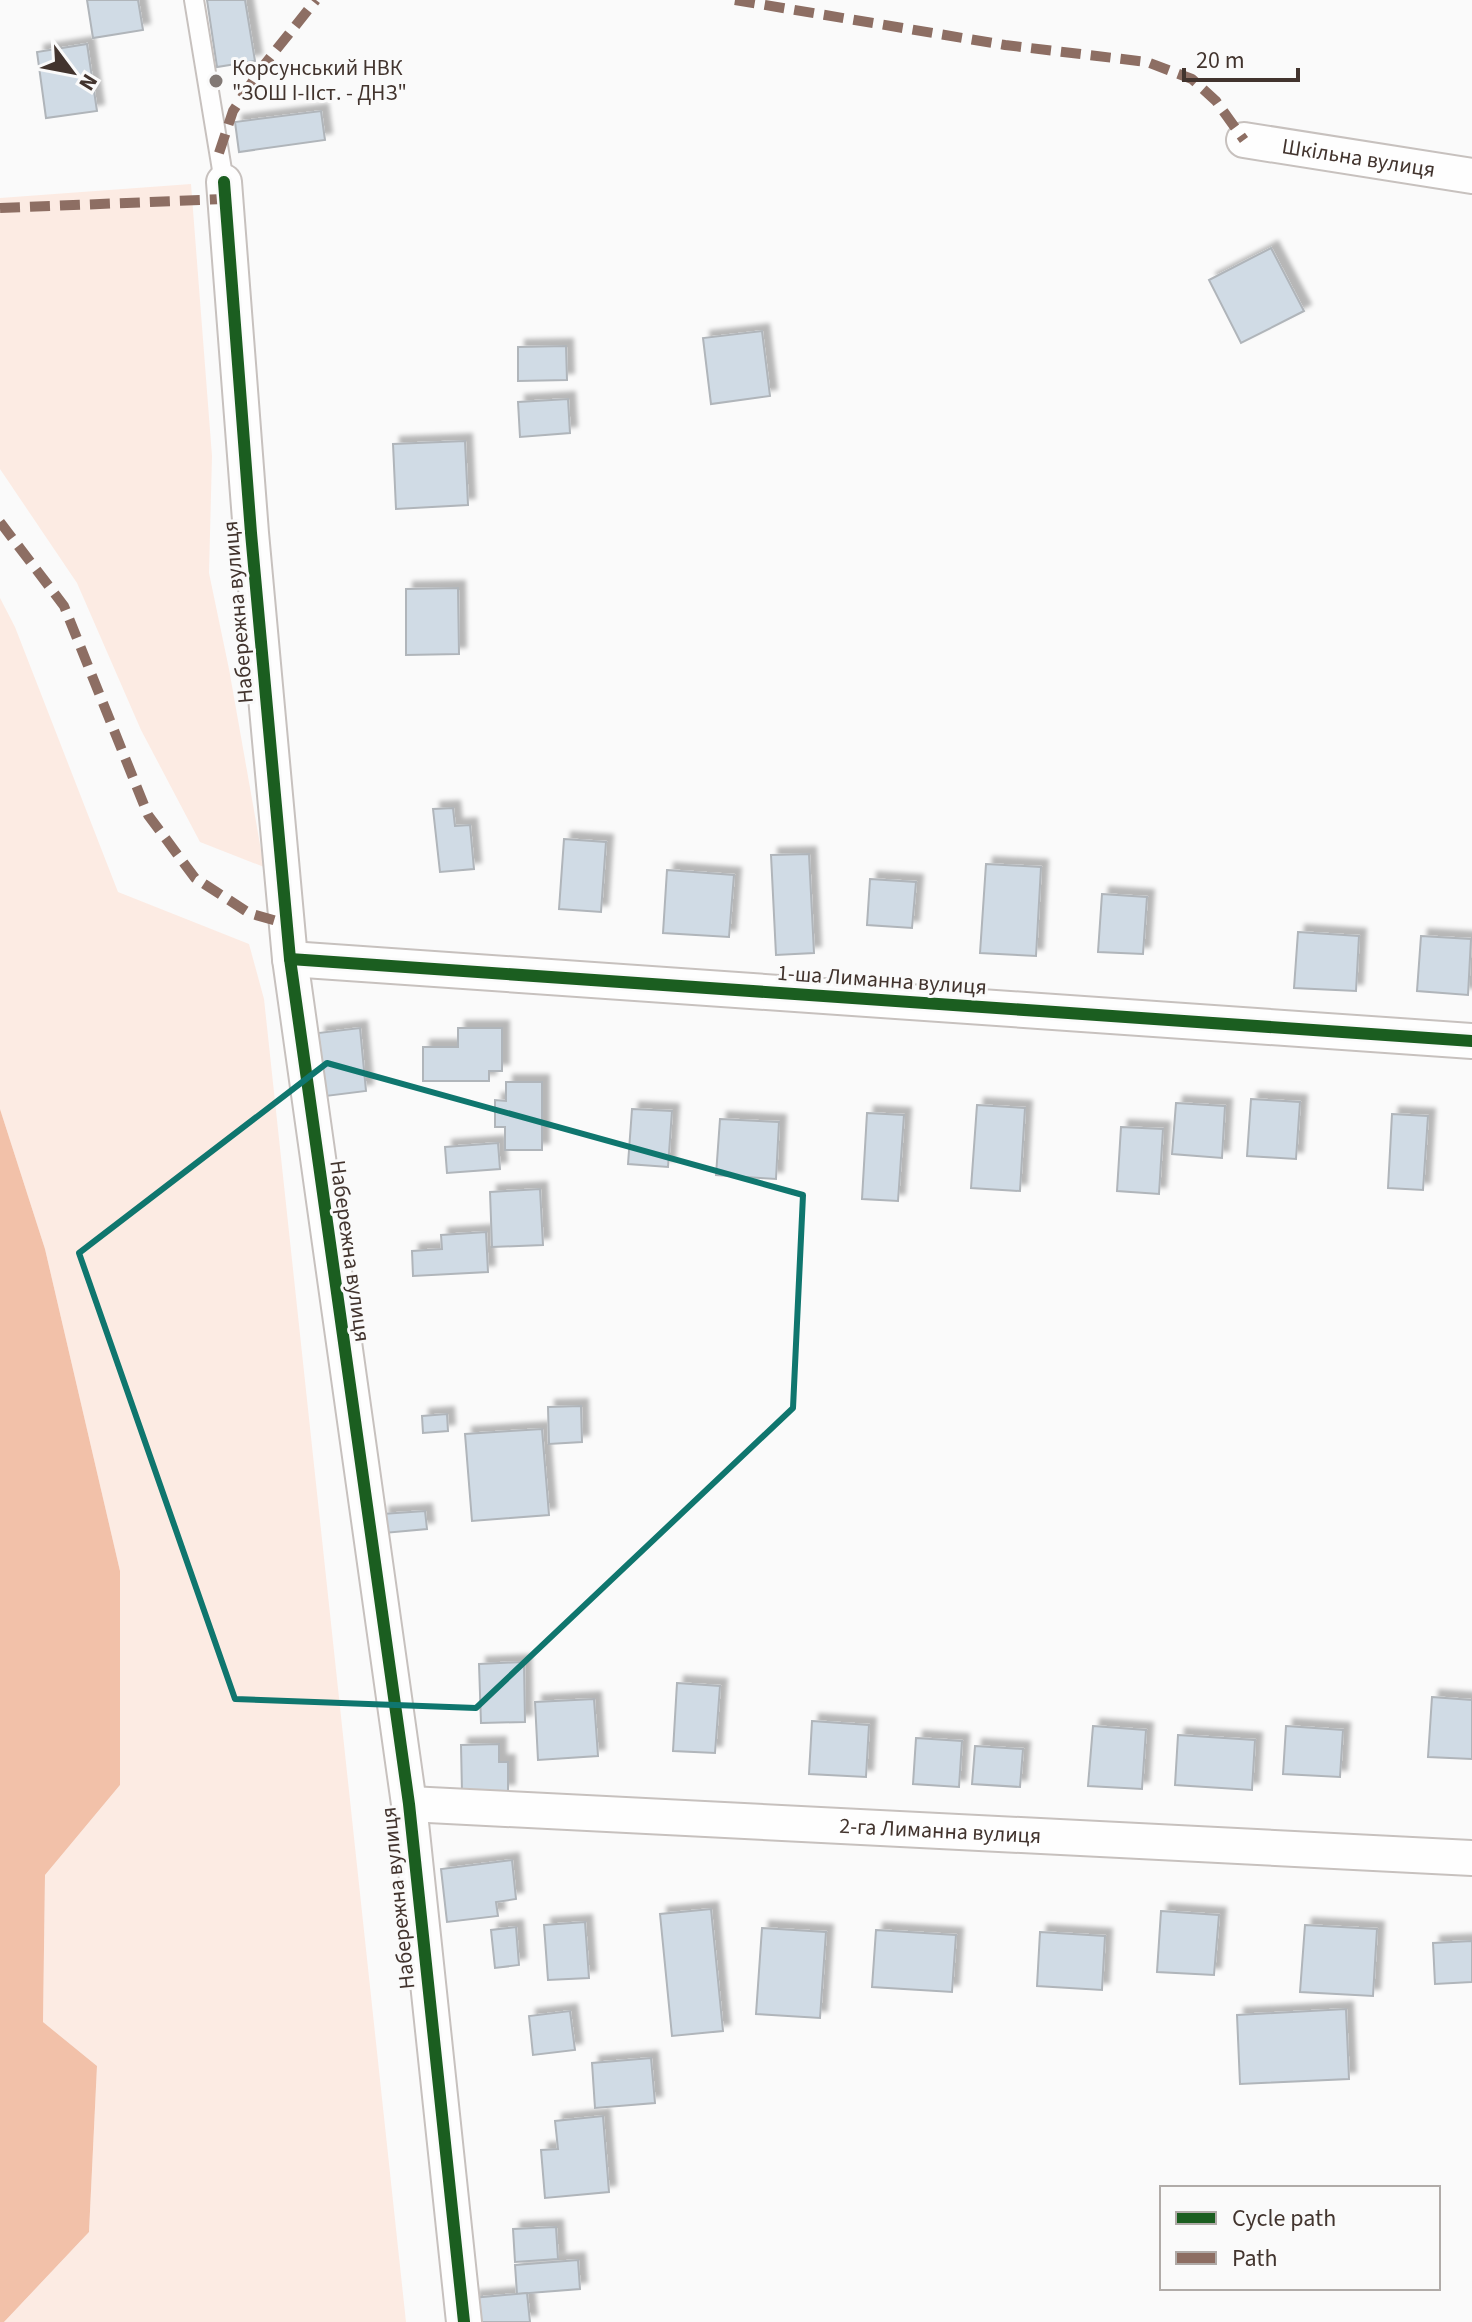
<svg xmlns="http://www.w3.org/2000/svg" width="1472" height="2322" viewBox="0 0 1472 2322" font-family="'Source Sans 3',sans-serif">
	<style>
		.green { fill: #fcebe3 }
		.water { fill: #f2c1a9 }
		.building { fill: #d0dbe5; stroke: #b0b5ba; stroke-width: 2; filter: url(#shadow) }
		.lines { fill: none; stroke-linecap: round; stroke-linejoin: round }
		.service-casing { stroke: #c7c1be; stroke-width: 22 }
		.minor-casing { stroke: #c7c1be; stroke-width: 38 }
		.service { stroke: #fefefe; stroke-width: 18 }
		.minor { stroke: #fefefe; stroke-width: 34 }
		.quiet { stroke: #8d6e63; stroke-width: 10; stroke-dasharray: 20 10; stroke-linecap: butt }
		.cycleway-casing { stroke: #fafafa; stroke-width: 17 }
		.cycleway { stroke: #1b5e20; stroke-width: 12 }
		.marked { fill: none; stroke: #0f766e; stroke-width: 6; stroke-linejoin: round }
		.poi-dot { fill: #827975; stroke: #fafafa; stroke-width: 3 }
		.labels { text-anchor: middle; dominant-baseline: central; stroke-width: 6; stroke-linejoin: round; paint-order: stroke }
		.poi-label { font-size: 22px; fill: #42342e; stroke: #fafafa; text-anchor: start }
		.street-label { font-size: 22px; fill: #42342e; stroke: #fafafa }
	</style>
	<defs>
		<filter id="shadow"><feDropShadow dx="7" dy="-7" stdDeviation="2" flood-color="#0004"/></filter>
	</defs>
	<rect width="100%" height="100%" fill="#fafafa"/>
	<!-- green -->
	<g class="green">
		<path d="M 191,184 L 212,456 L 209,573 L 229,669 L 264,867 L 200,842 L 141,730 L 77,583 L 0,469 L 0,198 Z"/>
		<path d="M 0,598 L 15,627 L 118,892 L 249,944 L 264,999 L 406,2322 L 4,2322 L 89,2232 L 97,2066 L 43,2022 L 45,1875 L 120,1785 L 120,1571 L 45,1249 L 0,1109 Z"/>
	</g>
	<!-- water -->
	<path class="water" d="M 0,1109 L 45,1249 L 120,1571 L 120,1785 L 45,1875 L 43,2022 L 97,2066 L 89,2232 L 4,2322 L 0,2322 Z"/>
	<!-- building -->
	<g class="building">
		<path d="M 87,0 L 138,0 L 143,30 L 93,38 Z"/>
		<path d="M 207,0 L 245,0 L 255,61 L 217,67 Z"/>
		<path d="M 87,44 L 97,111 L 46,118 L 37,52 Z"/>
		<path d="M 321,111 L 325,140 L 239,152 L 235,122 Z"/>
		<path d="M 1271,248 L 1304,311 L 1241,343 L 1209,280 Z"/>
		<path d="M 762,331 L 770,396 L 711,404 L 703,338 Z"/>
		<path d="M 566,346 L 567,380 L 518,381 L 518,347 Z"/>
		<path d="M 568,399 L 570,433 L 520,437 L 518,402 Z"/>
		<path d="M 465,441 L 468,505 L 396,509 L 393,444 Z"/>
		<path d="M 458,588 L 459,654 L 406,655 L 406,589 Z"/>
		<path d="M 453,808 L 455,826 L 470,825 L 474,869 L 440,872 L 433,809 Z"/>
		<path d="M 564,839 L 606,842 L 601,912 L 559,909 Z"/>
		<path d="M 809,854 L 814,953 L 776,955 L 771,855 Z"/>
		<path d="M 986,864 L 1041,867 L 1036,956 L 980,953 Z"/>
		<path d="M 667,870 L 734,875 L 729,937 L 663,933 Z"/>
		<path d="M 870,879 L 916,882 L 912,928 L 867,925 Z"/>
		<path d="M 1102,894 L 1147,897 L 1143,954 L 1098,952 Z"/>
		<path d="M 1298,932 L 1359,936 L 1356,991 L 1294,988 Z"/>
		<path d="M 1421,936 L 1471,939 L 1468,995 L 1417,991 Z"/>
		<path d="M 360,1028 L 366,1091 L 326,1096 L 318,1033 Z"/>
		<path d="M 458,1028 L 502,1028 L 502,1071 L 489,1071 L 489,1081 L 423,1081 L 423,1047 L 458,1047 Z"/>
		<path d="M 506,1082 L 542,1082 L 542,1150 L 505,1150 L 505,1127 L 495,1127 L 495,1100 L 506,1101 Z"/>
		<path d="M 1251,1099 L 1300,1102 L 1296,1159 L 1247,1156 Z"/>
		<path d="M 1176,1103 L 1225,1106 L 1222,1158 L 1172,1154 Z"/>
		<path d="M 977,1105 L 1025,1108 L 1020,1191 L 971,1188 Z"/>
		<path d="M 632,1109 L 672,1111 L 668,1167 L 628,1164 Z"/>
		<path d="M 867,1113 L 904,1115 L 898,1201 L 862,1199 Z"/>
		<path d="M 1392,1114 L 1428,1116 L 1423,1190 L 1388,1188 Z"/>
		<path d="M 720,1119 L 779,1122 L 776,1179 L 716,1175 Z"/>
		<path d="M 1121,1127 L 1163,1129 L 1159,1194 L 1117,1191 Z"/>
		<path d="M 498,1143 L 500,1169 L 447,1173 L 445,1147 Z"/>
		<path d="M 540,1189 L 543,1245 L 492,1247 L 490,1192 Z"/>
		<path d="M 486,1232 L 488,1272 L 413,1276 L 412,1251 L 442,1249 L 441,1235 Z"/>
		<path d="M 581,1406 L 582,1442 L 549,1444 L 548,1407 Z"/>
		<path d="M 447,1414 L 448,1431 L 423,1433 L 422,1416 Z"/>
		<path d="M 542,1429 L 549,1515 L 472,1521 L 465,1434 Z"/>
		<path d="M 425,1511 L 427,1529 L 384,1533 L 382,1514 Z"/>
		<path d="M 524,1662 L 525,1722 L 481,1723 L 479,1664 Z"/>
		<path d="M 677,1683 L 720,1686 L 715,1753 L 673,1751 Z"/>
		<path d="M 1432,1697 L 1472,1700 L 1472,1759 L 1428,1757 Z"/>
		<path d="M 594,1699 L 598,1756 L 538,1760 L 535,1702 Z"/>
		<path d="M 812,1721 L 869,1725 L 866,1777 L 809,1774 Z"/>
		<path d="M 1093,1726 L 1146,1730 L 1142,1789 L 1088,1786 Z"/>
		<path d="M 1286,1726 L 1343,1730 L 1340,1777 L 1283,1774 Z"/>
		<path d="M 1178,1735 L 1255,1740 L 1252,1790 L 1175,1785 Z"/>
		<path d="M 916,1738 L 962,1741 L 959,1787 L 913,1784 Z"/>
		<path d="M 499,1744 L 499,1762 L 508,1762 L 508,1791 L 462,1792 L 461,1745 Z"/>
		<path d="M 975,1746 L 1023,1749 L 1020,1787 L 972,1784 Z"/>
		<path d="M 512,1860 L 516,1899 L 496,1902 L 498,1916 L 447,1922 L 441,1869 Z"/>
		<path d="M 711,1909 L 723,2031 L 672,2036 L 660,1914 Z"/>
		<path d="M 1161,1911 L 1219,1915 L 1214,1975 L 1157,1972 Z"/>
		<path d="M 585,1922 L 589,1978 L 548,1980 L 544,1925 Z"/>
		<path d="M 1305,1925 L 1377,1929 L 1373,1996 L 1300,1992 Z"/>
		<path d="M 516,1927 L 519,1965 L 495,1968 L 491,1930 Z"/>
		<path d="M 762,1928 L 826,1932 L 820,2018 L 756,2014 Z"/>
		<path d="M 876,1930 L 956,1935 L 952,1992 L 872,1987 Z"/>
		<path d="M 1040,1932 L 1105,1936 L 1102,1990 L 1037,1986 Z"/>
		<path d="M 1472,1941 L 1472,1982 L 1435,1984 L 1433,1943 Z"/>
		<path d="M 1346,2009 L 1349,2079 L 1240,2084 L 1237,2015 Z"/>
		<path d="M 570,2011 L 575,2050 L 533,2055 L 529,2016 Z"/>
		<path d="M 651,2058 L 655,2103 L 595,2108 L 592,2063 Z"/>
		<path d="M 603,2116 L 609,2192 L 545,2198 L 541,2150 L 558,2149 L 555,2121 Z"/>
		<path d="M 556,2227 L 558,2259 L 515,2262 L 513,2229 Z"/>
		<path d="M 578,2260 L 580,2289 L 517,2294 L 515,2265 Z"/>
		<path d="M 527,2293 L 530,2322 L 475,2322 L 472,2298 Z"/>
	</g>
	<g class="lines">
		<defs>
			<path id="service" d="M 194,0 L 224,182"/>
			<g id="minor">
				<path id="s1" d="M 1244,140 L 1472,176"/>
				<path d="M 224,182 L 251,533 L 290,959 L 409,1804 L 464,2322"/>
				<path d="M 290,959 L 1472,1041"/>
				<path id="s2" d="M 409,1804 L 1472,1858"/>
			</g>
		</defs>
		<!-- service casing -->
		<use href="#service" class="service-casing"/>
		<!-- minor casing -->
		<use href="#minor" class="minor-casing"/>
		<!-- service -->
		<use href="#service" class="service"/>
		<!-- minor -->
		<use href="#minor" class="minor"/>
		<!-- quiet -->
		<g class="quiet">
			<path d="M 735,0 L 1005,45 L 1147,62 L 1192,79 L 1216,101 L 1244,140"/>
			<path d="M 219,153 L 233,111 L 260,70 L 316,0"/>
			<path d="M 0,208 L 225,199"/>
			<path d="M 0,522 L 64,606 L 148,815 L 195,878 L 249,913 L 287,924"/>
		</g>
		<defs>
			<g id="cycleway">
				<path d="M 224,182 L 251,533 L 290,959 L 409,1804 L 464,2322"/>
				<path d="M 290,959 L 1472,1041"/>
			</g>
		</defs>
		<!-- cycleway casing -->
		<use href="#cycleway" class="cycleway-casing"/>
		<!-- cycleway -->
		<use href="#cycleway" class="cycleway"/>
	</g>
	<!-- marked area -->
	<path class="marked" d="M 327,1063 L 803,1195 L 793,1408 L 476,1708 L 235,1699 L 79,1253 Z"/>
	<!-- markers -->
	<circle class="poi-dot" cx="216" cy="81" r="8"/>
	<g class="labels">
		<!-- poi labels -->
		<g class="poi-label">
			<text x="232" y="68">Корсунський НВК<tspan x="232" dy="25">"ЗОШ І-ІІст. - ДНЗ"</tspan></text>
		</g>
		<!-- street labels -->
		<g class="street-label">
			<text stroke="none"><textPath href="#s1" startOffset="116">Шкільна вулиця</textPath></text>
			<text transform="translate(238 612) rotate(-95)">Набережна вулиця</text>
			<text transform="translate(882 980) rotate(4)">1-ша Лиманна вулиця</text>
			<text transform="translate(350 1251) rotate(82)">Набережна вулиця</text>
			<text stroke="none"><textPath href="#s2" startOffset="532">2-га Лиманна вулиця</textPath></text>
			<text transform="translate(398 1898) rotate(-96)">Набережна вулиця</text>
		</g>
	</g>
	<!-- legend -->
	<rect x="1160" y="2186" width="280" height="104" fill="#fafafa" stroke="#b0aba8" stroke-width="2"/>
	<rect x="1176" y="2212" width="40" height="12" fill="#1b5e20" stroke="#b0aba8" stroke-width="2"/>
	<text x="1232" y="2226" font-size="24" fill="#42342e">Cycle path</text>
	<rect x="1176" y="2252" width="40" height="12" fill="#8d6e63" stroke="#b0aba8" stroke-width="2"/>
	<text x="1232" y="2266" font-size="24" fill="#42342e">Path</text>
	<!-- north arrow -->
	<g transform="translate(72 72) rotate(122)" stroke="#fafafa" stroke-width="6" paint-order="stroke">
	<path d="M0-6L14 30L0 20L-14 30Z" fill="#42342e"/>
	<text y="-12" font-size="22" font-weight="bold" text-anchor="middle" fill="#42342e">N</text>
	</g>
	<!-- scale -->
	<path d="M1184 68v12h114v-12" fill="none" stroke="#42342e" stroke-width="4"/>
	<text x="1196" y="68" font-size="24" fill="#42342e" stroke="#fafafa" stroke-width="6" paint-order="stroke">20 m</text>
</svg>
